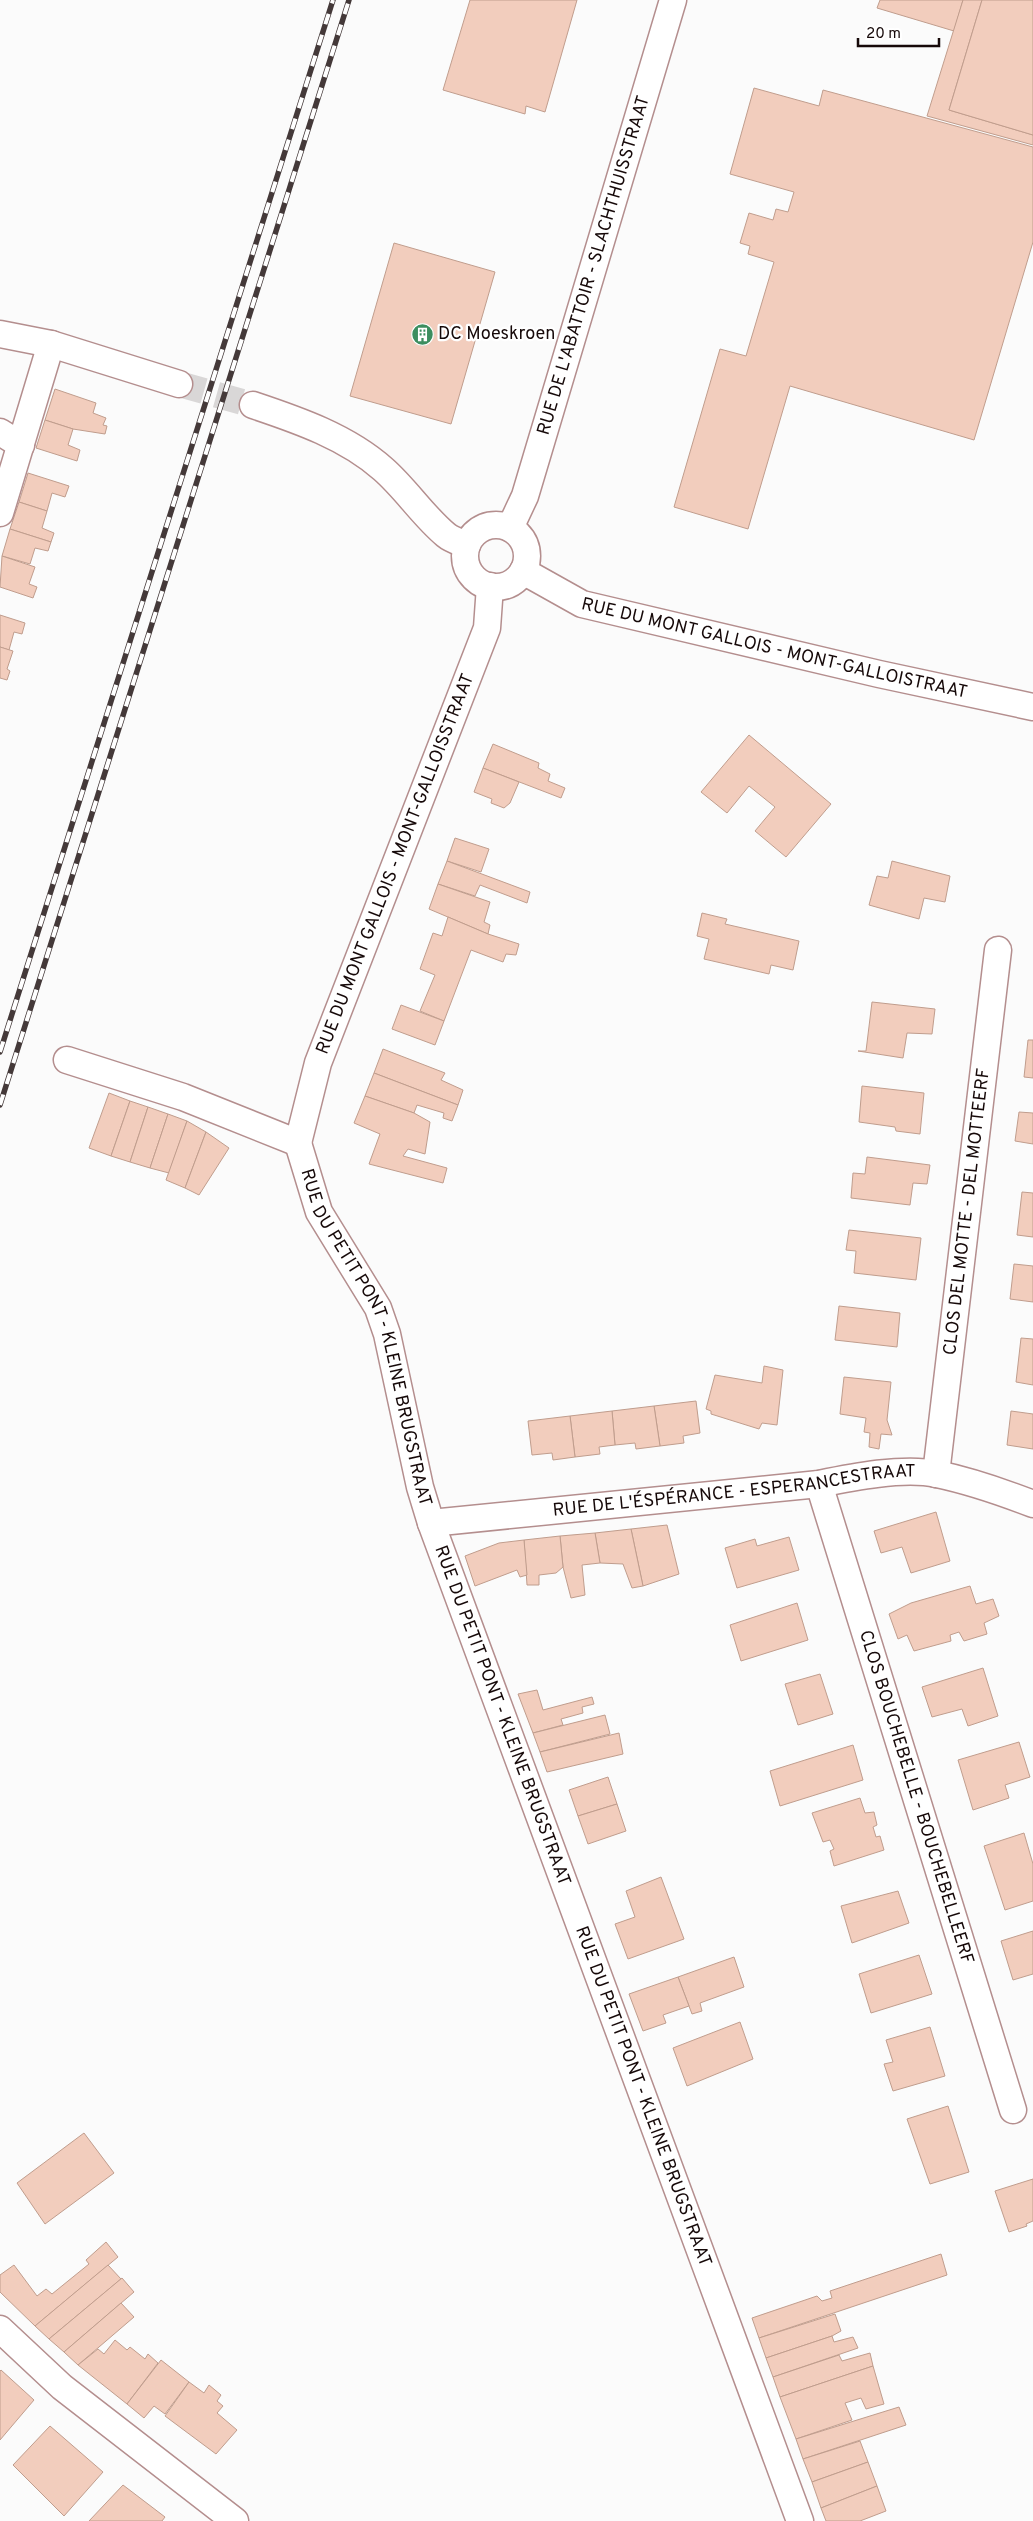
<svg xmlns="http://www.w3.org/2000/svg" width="1033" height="2521" viewBox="0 0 1033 2521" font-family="Overpass,sans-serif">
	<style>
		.building { fill: #f2cdbd; stroke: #c09d8d }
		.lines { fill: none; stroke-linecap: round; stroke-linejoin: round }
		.minor-tunnel { stroke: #d9d7d7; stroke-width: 26; stroke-dasharray: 26 13; stroke-linecap: butt }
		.minor-casing { stroke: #b48e8e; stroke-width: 29 }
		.minor { stroke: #fff; stroke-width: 26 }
		.rail-casing { stroke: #443939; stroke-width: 5.5 }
		.rail { stroke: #fff; stroke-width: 4; stroke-dasharray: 11; stroke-linecap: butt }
		.labels { text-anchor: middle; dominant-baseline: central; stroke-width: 4.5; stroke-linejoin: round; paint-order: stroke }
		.street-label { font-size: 18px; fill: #160909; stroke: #fff }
		.poi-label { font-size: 18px; fill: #160909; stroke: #fff; text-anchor: start }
	</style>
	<rect width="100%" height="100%" fill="#fbfbfb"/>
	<!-- building -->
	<g class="building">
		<path d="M 470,0 L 577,0 L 545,112 L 526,106 L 525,114 L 443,90 Z"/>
		<path d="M 880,0 L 963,0 L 954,31 L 877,8 Z"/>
		<path d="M 963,0 L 982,0 L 949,110 L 1033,135 L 1033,145 L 927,116 Z"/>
		<path d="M 982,0 L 1033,0 L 1033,135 L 949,110 Z"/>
		<path d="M 754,88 L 819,106 L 823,90 L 1033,147 L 1033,242 L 974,440 L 790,386 L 748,529 L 674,507 L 720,349 L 746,356 L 774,262 L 748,254 L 750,246 L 740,243 L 749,213 L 773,220 L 776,209 L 788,212 L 794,192 L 730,174 Z"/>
		<path d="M 394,243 L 495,272 L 451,424 L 350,396 Z"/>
		<path d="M 55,389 L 96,403 L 93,413 L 106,418 L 103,425 L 107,426 L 105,434 L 73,429 L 45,420 Z"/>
		<path d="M 45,420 L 73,429 L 68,445 L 80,450 L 77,461 L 36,448 Z"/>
		<path d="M 28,473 L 69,486 L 65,497 L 52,493 L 47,511 L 19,502 Z"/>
		<path d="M 19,502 L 47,511 L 42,528 L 54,533 L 51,542 L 10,529 Z"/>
		<path d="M 10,529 L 51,542 L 48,551 L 35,548 L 30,564 L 2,556 Z"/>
		<path d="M 2,556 L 35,567 L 29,584 L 37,587 L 33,598 L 0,587 Z"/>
		<path d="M 0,615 L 25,623 L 22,634 L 14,632 L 9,650 L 0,647 Z"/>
		<path d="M 0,647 L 13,651 L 7,669 L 10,671 L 7,680 L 0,678 Z"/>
		<path d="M 749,735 L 831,804 L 786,857 L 755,831 L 775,807 L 749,786 L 727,813 L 701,792 Z"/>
		<path d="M 493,744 L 539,763 L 538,768 L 550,774 L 548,781 L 565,788 L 561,798 L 483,768 Z"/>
		<path d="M 483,768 L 519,782 L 510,803 L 504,808 L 491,803 L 492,799 L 474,792 Z"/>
		<path d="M 455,838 L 489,849 L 481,872 L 447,861 Z"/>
		<path d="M 447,861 L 530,892 L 527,903 L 480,885 L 475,896 L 438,884 Z"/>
		<path d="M 892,861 L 950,876 L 945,902 L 924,898 L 919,919 L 869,905 L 877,876 L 888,878 Z"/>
		<path d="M 438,884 L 490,902 L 484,922 L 490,925 L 488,934 L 429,909 Z"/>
		<path d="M 702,913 L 727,919 L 725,924 L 799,941 L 793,970 L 771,965 L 769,974 L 704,959 L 709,939 L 697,936 Z"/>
		<path d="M 448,917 L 488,934 L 519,944 L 516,955 L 506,954 L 503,962 L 471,950 L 444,1021 L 420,1011 L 435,975 L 420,969 L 433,933 L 442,936 Z"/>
		<path d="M 872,1002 L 935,1009 L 932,1034 L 907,1033 L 903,1058 L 858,1051 L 866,1051 Z"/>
		<path d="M 401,1005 L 444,1021 L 435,1045 L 392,1029 Z"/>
		<path d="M 1028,1040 L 1033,1040 L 1033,1078 L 1024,1077 Z"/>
		<path d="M 383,1049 L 445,1073 L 441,1080 L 463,1090 L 458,1105 L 374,1073 Z"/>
		<path d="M 374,1073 L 458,1105 L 452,1121 L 443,1118 L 444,1113 L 417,1105 L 414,1113 L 365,1096 Z"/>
		<path d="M 862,1086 L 924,1093 L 920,1134 L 896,1131 L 895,1127 L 859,1122 Z"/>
		<path d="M 109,1093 L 130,1101 L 111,1156 L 89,1148 Z"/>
		<path d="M 365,1096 L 414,1113 L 430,1122 L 425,1154 L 408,1149 L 403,1156 L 447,1168 L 443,1183 L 369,1164 L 380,1134 L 354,1123 Z"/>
		<path d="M 130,1101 L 148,1107 L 130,1162 L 111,1156 Z"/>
		<path d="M 148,1107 L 168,1114 L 150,1168 L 130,1162 Z"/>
		<path d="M 1019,1112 L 1033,1113 L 1033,1144 L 1015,1141 Z"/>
		<path d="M 168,1114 L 187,1121 L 169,1173 L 150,1168 Z"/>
		<path d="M 187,1121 L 206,1132 L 185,1188 L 166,1180 Z"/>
		<path d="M 206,1132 L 229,1148 L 199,1195 L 185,1188 Z"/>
		<path d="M 867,1157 L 930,1165 L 927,1184 L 913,1183 L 910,1205 L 851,1198 L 853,1173 L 865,1174 Z"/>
		<path d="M 1022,1192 L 1033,1193 L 1033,1237 L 1017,1235 Z"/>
		<path d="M 849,1230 L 921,1238 L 916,1280 L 854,1273 L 856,1251 L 846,1250 Z"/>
		<path d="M 1014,1264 L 1033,1266 L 1033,1302 L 1010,1299 Z"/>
		<path d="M 839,1306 L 900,1313 L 897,1347 L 835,1340 Z"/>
		<path d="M 1021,1338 L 1033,1339 L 1033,1385 L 1016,1382 Z"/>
		<path d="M 764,1366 L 783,1370 L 777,1425 L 762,1423 L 759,1429 L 711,1414 L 711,1411 L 706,1409 L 715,1375 L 762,1383 Z"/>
		<path d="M 844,1377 L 891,1382 L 887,1420 L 892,1435 L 881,1434 L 879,1449 L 869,1447 L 870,1433 L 864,1432 L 866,1418 L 840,1414 Z"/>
		<path d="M 696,1401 L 700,1433 L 683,1436 L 684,1443 L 660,1446 L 654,1406 Z"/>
		<path d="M 654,1406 L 660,1446 L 636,1449 L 635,1443 L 615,1445 L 612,1411 Z"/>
		<path d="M 612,1411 L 615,1445 L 599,1447 L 600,1454 L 575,1457 L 570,1416 Z"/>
		<path d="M 1011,1411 L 1033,1414 L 1033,1449 L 1007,1445 Z"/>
		<path d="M 570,1416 L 575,1457 L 553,1460 L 552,1453 L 532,1455 L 528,1421 Z"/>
		<path d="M 936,1512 L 950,1561 L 911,1573 L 902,1547 L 881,1553 L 874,1531 Z"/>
		<path d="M 667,1525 L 679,1574 L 643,1586 L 631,1529 Z"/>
		<path d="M 631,1529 L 643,1586 L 632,1588 L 623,1564 L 600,1563 L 595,1533 Z"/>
		<path d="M 595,1533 L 600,1563 L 582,1565 L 585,1595 L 571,1598 L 563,1567 L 560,1536 Z"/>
		<path d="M 560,1536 L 563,1567 L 556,1573 L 539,1575 L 539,1585 L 527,1585 L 524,1540 Z"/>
		<path d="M 789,1537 L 799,1570 L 737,1588 L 725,1548 L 755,1539 L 757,1546 Z"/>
		<path d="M 524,1540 L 527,1575 L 520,1577 L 517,1570 L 475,1586 L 465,1556 L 499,1543 Z"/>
		<path d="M 970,1586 L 976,1604 L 993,1599 L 999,1616 L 984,1623 L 987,1634 L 964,1641 L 959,1632 L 950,1635 L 951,1641 L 914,1651 L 907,1635 L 898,1639 L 889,1614 L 911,1603 Z"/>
		<path d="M 797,1603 L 808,1640 L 741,1661 L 730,1625 Z"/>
		<path d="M 983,1668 L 998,1716 L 968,1726 L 962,1709 L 932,1717 L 922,1687 Z"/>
		<path d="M 820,1674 L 833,1714 L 798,1725 L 785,1684 Z"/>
		<path d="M 537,1690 L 543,1710 L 592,1697 L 594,1704 L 582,1707 L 583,1713 L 561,1719 L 563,1725 L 533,1733 L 518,1694 Z"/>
		<path d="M 605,1715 L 610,1734 L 540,1752 L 533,1733 Z"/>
		<path d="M 619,1733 L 623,1754 L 547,1772 L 540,1752 Z"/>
		<path d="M 1019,1742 L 1030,1777 L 1005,1785 L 1009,1798 L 973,1810 L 958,1760 Z"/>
		<path d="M 853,1745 L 863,1780 L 780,1806 L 770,1771 Z"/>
		<path d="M 608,1777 L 617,1804 L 578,1816 L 569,1790 Z"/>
		<path d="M 860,1798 L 865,1813 L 874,1812 L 877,1825 L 873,1827 L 876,1837 L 880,1836 L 884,1850 L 834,1866 L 830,1851 L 834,1849 L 830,1840 L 823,1842 L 812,1813 Z"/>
		<path d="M 617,1804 L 626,1831 L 588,1844 L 578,1816 Z"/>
		<path d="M 1024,1833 L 1033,1864 L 1033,1901 L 1005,1910 L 984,1846 Z"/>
		<path d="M 661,1877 L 684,1939 L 628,1959 L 615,1924 L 635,1917 L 626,1891 Z"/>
		<path d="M 898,1891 L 909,1923 L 852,1943 L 841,1906 Z"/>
		<path d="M 1033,1931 L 1033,1974 L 1013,1980 L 1001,1941 Z"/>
		<path d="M 919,1955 L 932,1994 L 871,2013 L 859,1974 Z"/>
		<path d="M 734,1957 L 744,1987 L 700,2003 L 702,2011 L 692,2014 L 678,1977 Z"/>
		<path d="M 678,1977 L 689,2006 L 663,2015 L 666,2023 L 643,2031 L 629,1994 Z"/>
		<path d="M 740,2022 L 753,2059 L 687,2086 L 673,2048 Z"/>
		<path d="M 930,2027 L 945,2076 L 893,2091 L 884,2064 L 893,2062 L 886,2040 Z"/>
		<path d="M 948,2106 L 969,2172 L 930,2184 L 907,2119 Z"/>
		<path d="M 84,2133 L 114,2173 L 45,2224 L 17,2183 Z"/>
		<path d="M 1033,2179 L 1033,2221 L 1026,2224 L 1027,2226 L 1009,2232 L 995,2191 Z"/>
		<path d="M 106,2242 L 118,2257 L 35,2326 L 0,2292 L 0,2275 L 14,2265 L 37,2296 L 46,2289 L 52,2294 L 89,2264 L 86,2260 Z"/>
		<path d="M 941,2254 L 947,2275 L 759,2338 L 752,2318 L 817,2296 L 822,2301 L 832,2298 L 830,2291 Z"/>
		<path d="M 108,2265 L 121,2279 L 49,2339 L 35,2326 Z"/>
		<path d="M 122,2278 L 134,2292 L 64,2352 L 49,2339 Z"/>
		<path d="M 121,2303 L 134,2317 L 78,2365 L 64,2352 Z"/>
		<path d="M 835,2314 L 841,2331 L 832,2336 L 766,2358 L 759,2338 Z"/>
		<path d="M 832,2336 L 834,2342 L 853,2337 L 858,2348 L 773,2377 L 766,2358 Z"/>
		<path d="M 115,2340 L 127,2350 L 130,2347 L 145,2359 L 148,2354 L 158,2363 L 127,2404 L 78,2365 L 98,2349 L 104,2354 Z"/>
		<path d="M 870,2353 L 873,2366 L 780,2397 L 773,2377 L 839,2355 L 842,2361 Z"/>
		<path d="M 161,2360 L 189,2382 L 165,2414 L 154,2406 L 144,2418 L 127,2404 Z"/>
		<path d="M 873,2366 L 884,2404 L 866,2409 L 861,2398 L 845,2403 L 852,2420 L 796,2439 L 780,2397 Z"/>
		<path d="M 1,2370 L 34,2400 L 0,2440 L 0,2371 Z"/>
		<path d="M 189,2382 L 204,2393 L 209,2385 L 221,2395 L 217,2401 L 223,2406 L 217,2413 L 237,2430 L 216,2454 L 165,2416 Z"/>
		<path d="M 899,2407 L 906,2425 L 803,2459 L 796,2439 Z"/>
		<path d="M 50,2426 L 103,2472 L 64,2516 L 13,2465 Z"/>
		<path d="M 860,2441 L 868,2462 L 812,2482 L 803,2459 Z"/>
		<path d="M 868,2462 L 877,2486 L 821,2508 L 812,2482 Z"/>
		<path d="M 123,2485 L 165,2517 L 162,2521 L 89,2521 Z"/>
		<path d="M 877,2486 L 886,2511 L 860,2521 L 826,2521 L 821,2508 Z"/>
	</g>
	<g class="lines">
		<!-- minor-tunnel -->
		<path class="minor-tunnel" d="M 179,384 L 253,405"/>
		<defs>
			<g id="minor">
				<path d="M 0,334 L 51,344 L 179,384"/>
				<path d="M 253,405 C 298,420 347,437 383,469 C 406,489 423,516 446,535 C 452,540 460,542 467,545"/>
				<path d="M 0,432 L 21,445"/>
				<path d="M 0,513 L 51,344"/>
				<circle cx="496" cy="556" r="31"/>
				<path id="s1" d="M 510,528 L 525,496 L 673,0"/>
				<path id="s2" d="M 523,571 L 582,604 L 879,674 L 1033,707"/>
				<path d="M 67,1060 L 183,1097 L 298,1143"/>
				<path id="s3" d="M 298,1143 L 319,1212 L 378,1308 L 387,1334 L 420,1487 L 431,1523 L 800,2521"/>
				<path id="s4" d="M 298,1143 L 318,1063 L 487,628 L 490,586"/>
				<path id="s5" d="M 936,1474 L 998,950"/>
				<path id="s6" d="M 819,1484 L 1013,2110"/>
				<path id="s7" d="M 431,1523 L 819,1484 C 853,1477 903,1467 937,1474 C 970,1481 1002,1492 1033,1504"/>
				<path d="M 0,2329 L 62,2387 L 235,2521"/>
			</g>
		</defs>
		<!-- minor casing -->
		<use href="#minor" class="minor-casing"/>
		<!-- minor -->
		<use href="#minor" class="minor"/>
		<defs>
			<g id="rail">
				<path d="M 0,1052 L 333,0"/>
				<path d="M 0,1105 L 349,0"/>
			</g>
		</defs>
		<!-- rail casing -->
		<use href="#rail" class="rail-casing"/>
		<!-- rail -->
		<use href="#rail" class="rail"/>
	</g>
	<!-- icons -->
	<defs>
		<symbol id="building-disc" viewBox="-11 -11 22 22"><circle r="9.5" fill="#3c8e5f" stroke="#fff"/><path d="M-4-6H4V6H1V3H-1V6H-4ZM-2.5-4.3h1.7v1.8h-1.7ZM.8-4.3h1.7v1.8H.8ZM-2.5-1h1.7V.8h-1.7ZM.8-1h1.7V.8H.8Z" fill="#fff"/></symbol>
	</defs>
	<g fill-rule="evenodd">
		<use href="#building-disc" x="410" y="322" width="25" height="25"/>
	</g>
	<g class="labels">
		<!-- street labels -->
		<g class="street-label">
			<text stroke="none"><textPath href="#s1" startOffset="276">RUE DE L'ABATTOIR - SLACHTHUISSTRAAT</textPath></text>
			<text stroke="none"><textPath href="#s2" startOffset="265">RUE DU MONT GALLOIS - MONT-GALLOISTRAAT</textPath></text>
			<text stroke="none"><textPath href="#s4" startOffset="296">RUE DU MONT GALLOIS - MONT-GALLOISSTRAAT</textPath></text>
			<text stroke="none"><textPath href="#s5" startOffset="264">CLOS DEL MOTTE - DEL MOTTEERF</textPath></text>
			<text stroke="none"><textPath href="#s3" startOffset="208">RUE DU PETIT PONT - KLEINE BRUGSTRAAT</textPath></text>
			<text stroke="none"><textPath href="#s7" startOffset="305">RUE DE L'ÉSPÉRANCE - ESPERANCESTRAAT</textPath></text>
			<text stroke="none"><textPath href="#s3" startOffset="612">RUE DU PETIT PONT - KLEINE BRUGSTRAAT</textPath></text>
			<text stroke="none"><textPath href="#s6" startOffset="328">CLOS BOUCHEBELLE - BOUCHEBELLEERF</textPath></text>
			<text stroke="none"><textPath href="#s3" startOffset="1018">RUE DU PETIT PONT - KLEINE BRUGSTRAAT</textPath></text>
		</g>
		<!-- poi labels -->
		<g class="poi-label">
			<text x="438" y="334">DC Moeskroen</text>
		</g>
	</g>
	<!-- scale -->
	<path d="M858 38v8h81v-8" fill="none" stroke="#160909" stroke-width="2.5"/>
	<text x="866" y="38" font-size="15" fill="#160909" stroke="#ffffff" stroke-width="4" paint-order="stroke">20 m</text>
</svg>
